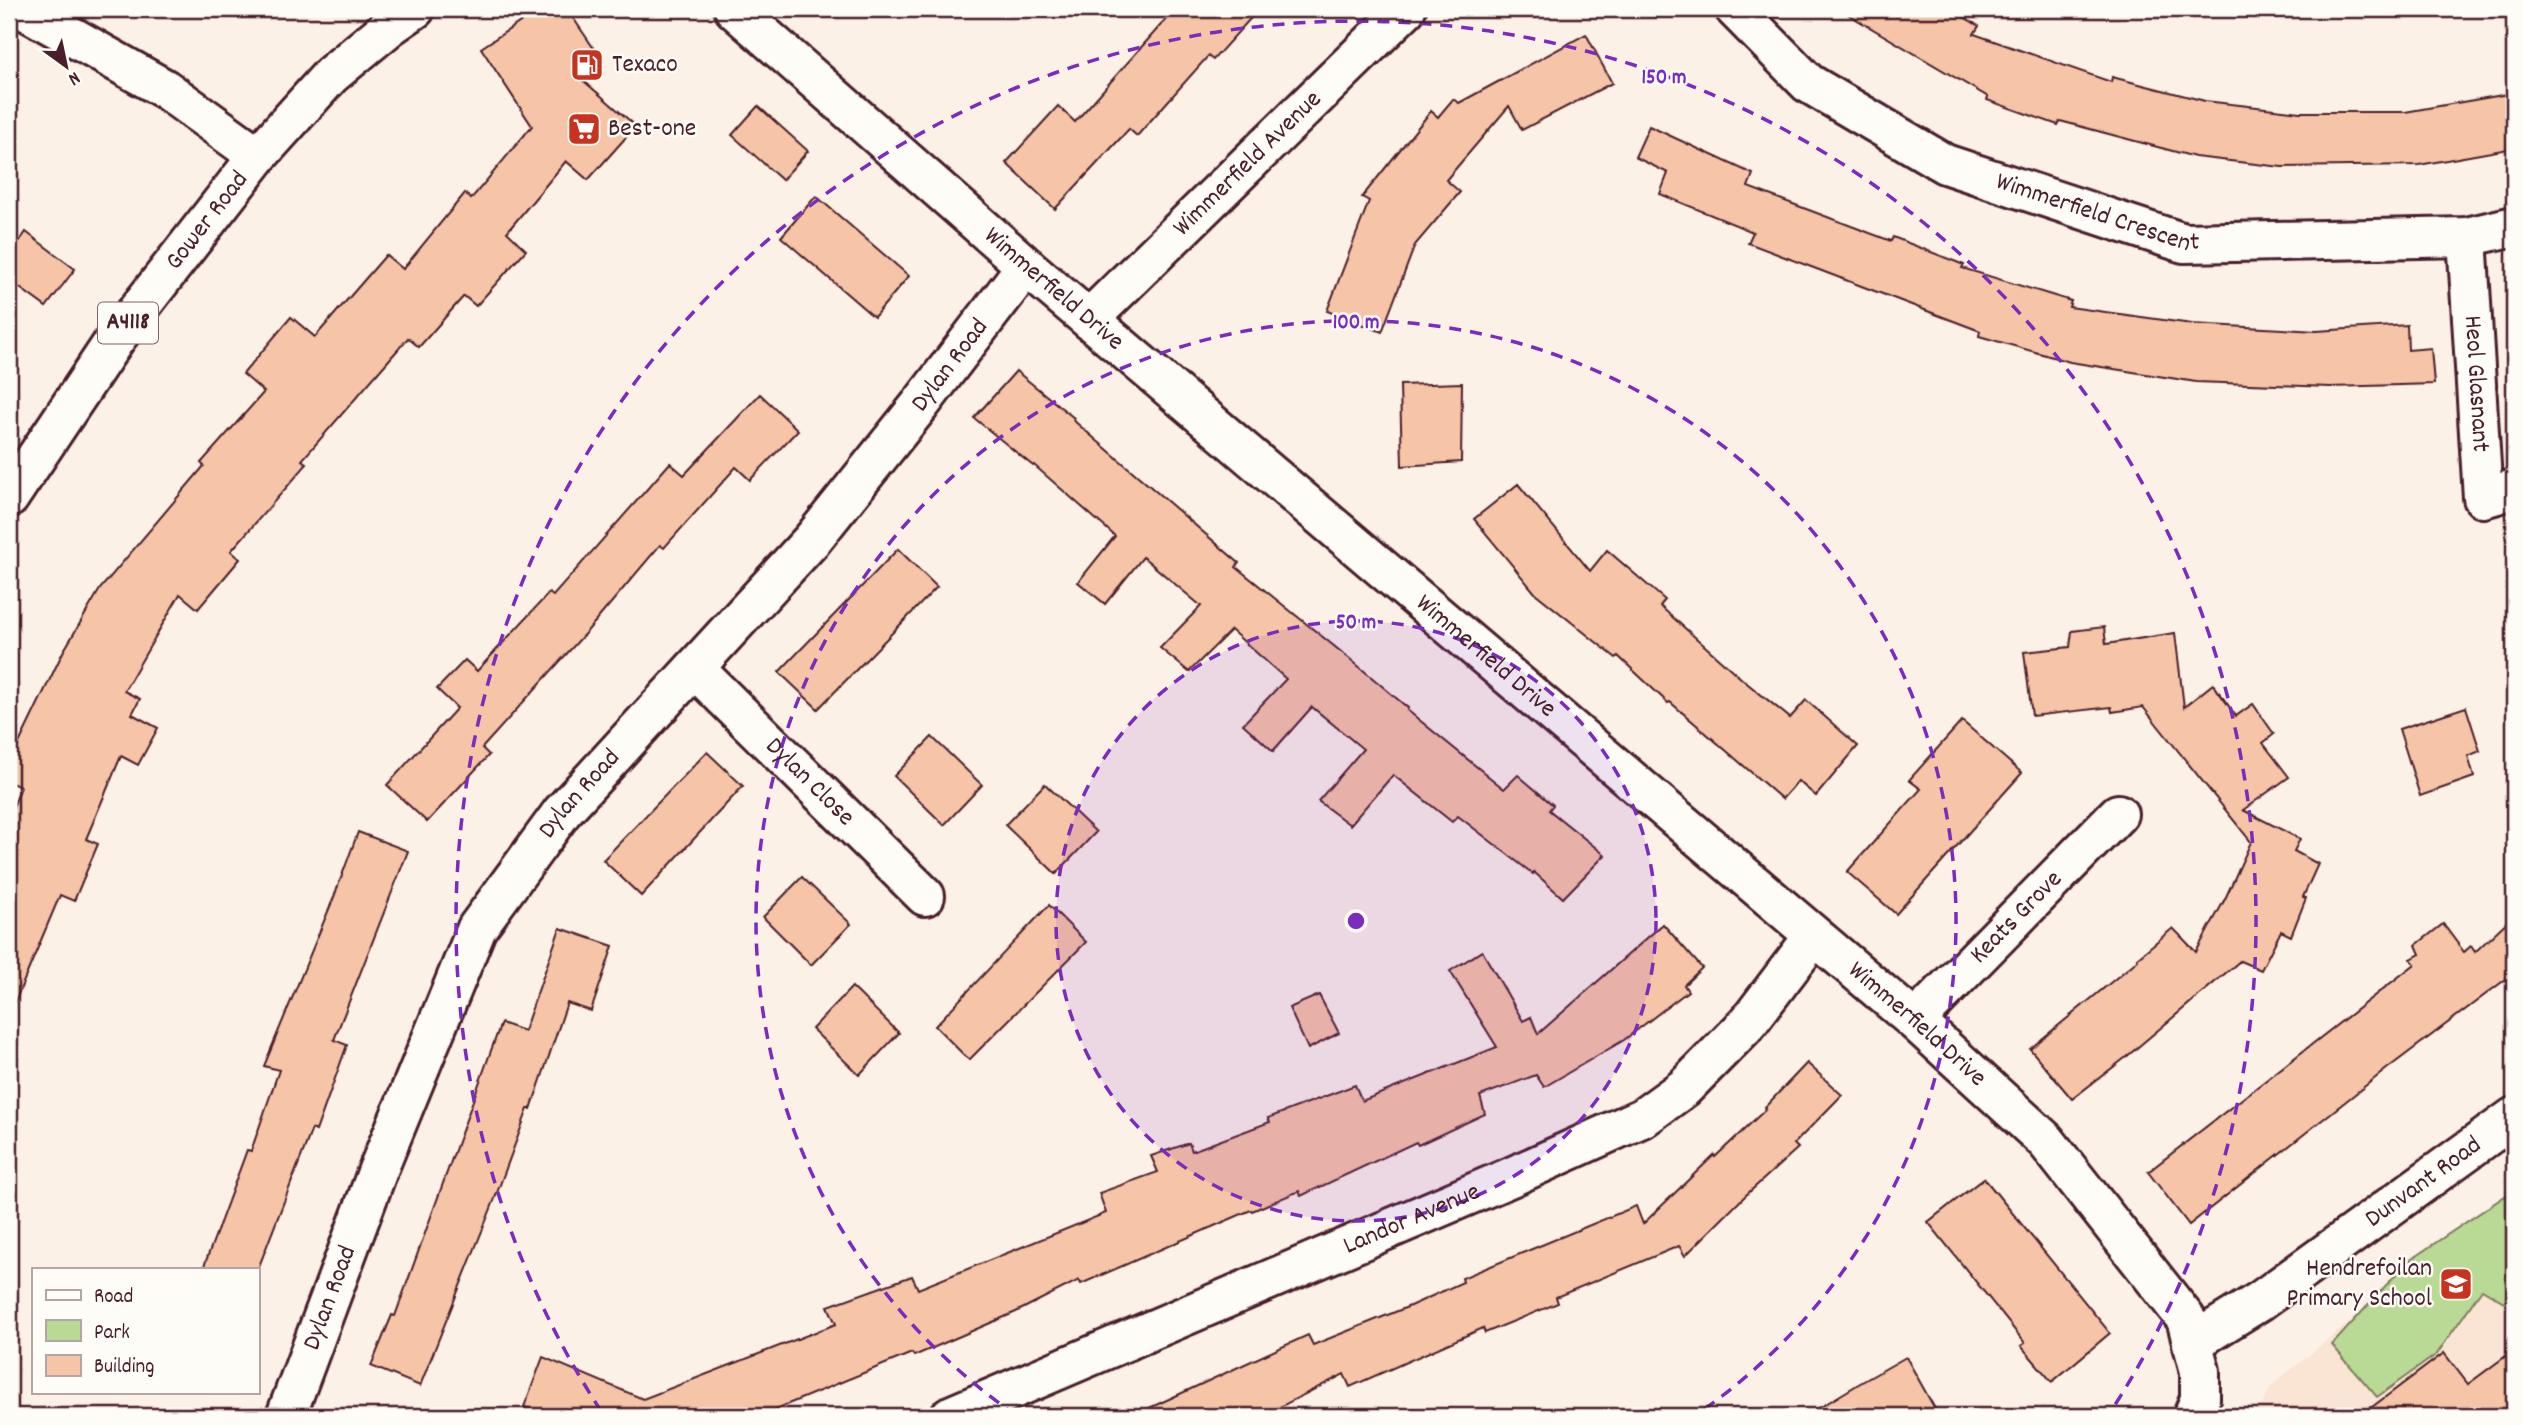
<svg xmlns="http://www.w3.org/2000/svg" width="2523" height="1425" viewBox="0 0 2523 1425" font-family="Dekko,sans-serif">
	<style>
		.built { fill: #fae4d4 }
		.green { fill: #b8da94; stroke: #817c60; stroke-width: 2 }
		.building { fill: #f6c4a6; stroke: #4a1f2b; stroke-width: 2 }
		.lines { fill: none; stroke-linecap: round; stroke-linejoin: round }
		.minor-casing { stroke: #4a1f2b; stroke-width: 44 }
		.major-casing { stroke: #4a1f2b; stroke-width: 44 }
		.minor { stroke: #fdfcf7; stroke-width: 38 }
		.major { stroke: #fdfcf7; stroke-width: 38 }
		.ring { fill: none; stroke: #7b2cbf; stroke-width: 3.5; stroke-dasharray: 12 9 }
		.labels { text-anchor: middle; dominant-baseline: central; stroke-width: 5; stroke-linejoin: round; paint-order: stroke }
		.shield { fill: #fdfcf7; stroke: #806168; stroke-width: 2 }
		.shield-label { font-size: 24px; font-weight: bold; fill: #4a1f2b }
		.poi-label { font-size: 26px; fill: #4a1f2b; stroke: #fdfcf7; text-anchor: start }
		.street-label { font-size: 26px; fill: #4a1f2b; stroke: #fdfcf7 }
		.centre { fill: #7b2cbf; stroke: #fdfcf7; stroke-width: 3.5 }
		.ring-label { font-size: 21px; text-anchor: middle; font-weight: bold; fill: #7b2cbf; stroke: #fdfcf7; stroke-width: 5; stroke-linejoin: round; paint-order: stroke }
	</style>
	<rect width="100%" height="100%" fill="#fcf1e7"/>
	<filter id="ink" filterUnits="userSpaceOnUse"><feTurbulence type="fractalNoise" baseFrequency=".0143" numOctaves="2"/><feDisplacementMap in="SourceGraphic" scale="14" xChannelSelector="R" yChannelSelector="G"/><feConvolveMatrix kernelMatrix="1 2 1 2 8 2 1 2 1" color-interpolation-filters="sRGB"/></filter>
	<g filter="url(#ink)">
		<!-- built -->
		<path class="built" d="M 2514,1189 L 2514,1416 L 2257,1416 L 2271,1386 Z"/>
		<!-- green -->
		<path class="green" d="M 2514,1190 L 2514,1294 L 2504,1302 L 2482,1289 L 2437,1354 L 2377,1397 L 2332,1345 L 2407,1262 Z"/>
		<!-- building -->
		<g class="building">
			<path d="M 540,9 L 567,9 L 601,59 L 577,75 L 636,126 L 588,180 L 566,161 L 507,232 L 526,250 L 476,306 L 464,296 L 419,347 L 408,338 L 302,460 L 307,464 L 231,551 L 240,559 L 198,609 L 180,594 L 124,691 L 140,699 L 132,714 L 158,728 L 138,765 L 121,756 L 86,839 L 98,844 L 74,901 L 60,895 L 9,1016 L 9,817 L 21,787 L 9,782 L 9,764 L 63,652 L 100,589 L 204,466 L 201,463 L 264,392 L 243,374 L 291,317 L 315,337 L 386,255 L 403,269 L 465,193 L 471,199 L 532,126 L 481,48 Z"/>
			<path d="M 1175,9 L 1259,9 L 1213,60 L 1208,56 L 1137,136 L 1129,129 L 1055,209 L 1006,163 L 1058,106 L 1075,122 Z"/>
			<path d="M 1839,9 L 1950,9 L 1979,26 L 1974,34 L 2111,82 L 2112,77 L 2205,101 L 2300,112 L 2405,112 L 2514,93 L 2514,148 L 2419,165 L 2282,167 L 2195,157 L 2060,121 L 2058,125 L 1987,100 L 1988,97 Z"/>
			<path d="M 1586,34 L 1612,83 L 1522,130 L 1509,106 L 1446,180 L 1460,192 L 1415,245 L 1382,332 L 1327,311 L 1369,201 L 1362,197 L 1431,111 L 1438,117 L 1453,99 L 1459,103 Z"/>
			<path d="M 758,106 L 808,151 L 782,180 L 732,135 Z"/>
			<path d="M 1649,126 L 1753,174 L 1748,187 L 1891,241 L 1893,237 L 1964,265 L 1962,268 L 2071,301 L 2069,307 L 2192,324 L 2317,331 L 2407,325 L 2408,350 L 2431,348 L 2434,384 L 2330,387 L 2196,382 L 2070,362 L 1979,336 L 1980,331 L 1748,243 L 1753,232 L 1660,194 L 1668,173 L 1635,157 Z"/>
			<path d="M 816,196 L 909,276 L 874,317 L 781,237 Z"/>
			<path d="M 26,232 L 75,269 L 46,307 L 9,280 L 9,256 Z"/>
			<path d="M 1016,371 L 1074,418 L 1073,420 L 1239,563 L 1236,567 L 1350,659 L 1408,708 L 1407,710 L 1504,789 L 1518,775 L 1553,805 L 1549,810 L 1605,855 L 1563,898 L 1534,872 L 1533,874 L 1458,816 L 1452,822 L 1393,775 L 1350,825 L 1318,801 L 1363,749 L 1312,707 L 1273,751 L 1243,724 L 1286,679 L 1231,630 L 1189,672 L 1160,648 L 1201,606 L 1143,557 L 1105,604 L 1078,582 L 1115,536 L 1034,465 L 1033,466 L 974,418 Z"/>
			<path d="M 1462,383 L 1461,462 L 1402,466 L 1400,385 Z"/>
			<path d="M 760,394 L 798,430 L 750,480 L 736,467 L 664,548 L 660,545 L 589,629 L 482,748 L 489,755 L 427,822 L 387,785 L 457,708 L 437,689 L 465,660 L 477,671 L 549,593 L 553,596 L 670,463 L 684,475 Z"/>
			<path d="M 1518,484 L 1590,571 L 1607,550 L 1665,600 L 1660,606 L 1743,680 L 1790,718 L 1806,700 L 1858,746 L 1816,796 L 1798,781 L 1782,799 L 1670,702 L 1668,703 L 1618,656 L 1616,658 L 1535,593 L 1474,519 Z"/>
			<path d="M 898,549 L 937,587 L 818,709 L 779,672 Z"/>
			<path d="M 2104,627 L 2106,644 L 2175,633 L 2184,707 L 2213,684 L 2236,716 L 2253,704 L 2274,734 L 2263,743 L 2289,777 L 2243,810 L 2300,839 L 2294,851 L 2318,864 L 2303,897 L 2306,898 L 2291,936 L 2281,931 L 2261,970 L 2240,961 L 2125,1058 L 2072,1099 L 2030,1049 L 2138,960 L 2137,958 L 2173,928 L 2196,952 L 2225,899 L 2251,842 L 2143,707 L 2112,712 L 2111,707 L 2032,716 L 2024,652 L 2070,647 L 2072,631 Z"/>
			<path d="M 2466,707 L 2480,751 L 2468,756 L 2474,777 L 2420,796 L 2399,729 Z"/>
			<path d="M 1962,721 L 2022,773 L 1896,914 L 1847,872 L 1921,789 L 1909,780 Z"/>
			<path d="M 932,737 L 982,785 L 944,825 L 894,776 Z"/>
			<path d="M 707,752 L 743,786 L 641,896 L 603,860 Z"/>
			<path d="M 1045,784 L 1096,832 L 1056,874 L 1005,825 Z"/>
			<path d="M 358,832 L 408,851 L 334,1040 L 347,1045 L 316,1131 L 312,1129 L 258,1269 L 203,1269 L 247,1150 L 251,1151 L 279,1070 L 264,1066 L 334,897 Z"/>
			<path d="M 802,877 L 851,924 L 811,965 L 763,917 Z"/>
			<path d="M 1049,905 L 1086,942 L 969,1060 L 935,1026 Z"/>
			<path d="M 2514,915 L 2514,973 L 2388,1068 L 2189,1225 L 2148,1172 L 2415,964 L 2411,959 L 2420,954 L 2416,945 L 2443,924 L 2464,952 L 2471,946 L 2475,952 Z"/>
			<path d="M 1663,924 L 1702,968 L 1684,985 L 1688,991 L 1624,1040 L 1544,1087 L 1536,1075 L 1480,1096 L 1485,1114 L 1418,1145 L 1416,1142 L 1301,1196 L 1299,1191 L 1252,1211 L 1251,1210 L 1081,1284 L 1079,1280 L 1016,1312 L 914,1356 L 912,1353 L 759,1416 L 558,1416 L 524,1407 L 543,1357 L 643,1399 L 836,1324 L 828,1306 L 912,1276 L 918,1289 L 1106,1213 L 1099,1193 L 1158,1172 L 1151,1156 L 1189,1143 L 1192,1151 L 1270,1122 L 1268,1118 L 1355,1085 L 1362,1101 L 1497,1047 L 1450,971 L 1482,951 L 1523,1021 L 1531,1017 L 1538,1034 Z"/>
			<path d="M 560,928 L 613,946 L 591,1011 L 567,1003 L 531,1109 L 528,1109 L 494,1201 L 420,1386 L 371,1366 L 392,1315 L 395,1316 L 501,1023 L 524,1031 Z"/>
			<path d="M 852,987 L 899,1033 L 859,1075 L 812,1029 Z"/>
			<path d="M 1319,995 L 1339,1033 L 1308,1049 L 1289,1008 Z"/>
			<path d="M 1807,1063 L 1842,1095 L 1794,1144 L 1798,1148 L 1745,1196 L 1685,1256 L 1679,1246 L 1556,1297 L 1558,1303 L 1485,1333 L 1483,1328 L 1350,1387 L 1344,1374 L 1262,1416 L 1132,1416 L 1308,1335 L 1313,1345 L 1410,1306 L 1463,1282 L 1462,1278 L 1636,1206 L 1643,1224 L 1714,1155 L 1715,1157 L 1766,1109 L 1765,1107 Z"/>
			<path d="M 1984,1178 L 2110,1333 L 2052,1382 L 2021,1346 L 2025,1343 L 1928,1222 Z"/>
			<path d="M 2514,1350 L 2514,1416 L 2360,1416 L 2444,1353 L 2468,1384 Z"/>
			<path d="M 1906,1357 L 1939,1416 L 1806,1416 L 1862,1382 Z"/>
		</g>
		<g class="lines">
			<defs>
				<g id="minor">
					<path d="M 23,9 L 165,89 L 258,156"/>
					<path id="s1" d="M 734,9 L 1026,266 L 1915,1021 L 2046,1141 L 2186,1319 L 2200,1371 L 2200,1399 L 2193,1416"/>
					<path id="s2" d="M 1735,9 L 1808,83 L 1945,164 L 2184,243 L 2467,237 L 2514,226"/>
					<path id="s3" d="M 2467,237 L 2483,498 L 2514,489"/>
					<path id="s4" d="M 1089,319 L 1406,9"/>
					<path id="s5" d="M 695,669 L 925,896"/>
					<path id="s6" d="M 1915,1021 L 2118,814"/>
					<path id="s7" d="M 2192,1343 L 2260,1301 L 2514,1117"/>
					<path id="s8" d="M 286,1416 L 378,1170 L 477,928 L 562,812 L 812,540 L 920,405 L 1026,266"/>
					<path id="s9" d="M 950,1416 L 1511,1177 L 1644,1117 L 1684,1088 L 1748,1023 L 1814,936"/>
				</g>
				<g id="major">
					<path id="s10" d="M 9,498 L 116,338 L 258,156 L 331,75 L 389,27 L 415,9"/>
				</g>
			</defs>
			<!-- minor casing -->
			<use href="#minor" class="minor-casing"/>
			<!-- major casing -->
			<use href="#major" class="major-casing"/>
			<!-- minor -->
			<use href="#minor" class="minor"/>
			<!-- major -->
			<use href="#major" class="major"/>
		</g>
	</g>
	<!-- distance rings -->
	<circle cx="1356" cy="921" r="300" fill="#7b2cbf" fill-opacity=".12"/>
	<g class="ring">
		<circle cx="1356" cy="921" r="300"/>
		<path d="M1016 1415A600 600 0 1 1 1696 1415"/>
		<path d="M601 1411A900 900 0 1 1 2111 1411"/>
	</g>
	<!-- icons -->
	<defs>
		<symbol id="fuel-square" viewBox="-11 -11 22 22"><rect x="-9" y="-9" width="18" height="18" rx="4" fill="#c8321e" stroke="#fdfcf7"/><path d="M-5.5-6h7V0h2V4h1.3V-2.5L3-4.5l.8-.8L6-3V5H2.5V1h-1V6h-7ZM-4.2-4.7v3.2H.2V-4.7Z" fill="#fff"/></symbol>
		<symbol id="supermarket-square" viewBox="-11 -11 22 22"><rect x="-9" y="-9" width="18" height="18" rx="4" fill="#c8321e" stroke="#fdfcf7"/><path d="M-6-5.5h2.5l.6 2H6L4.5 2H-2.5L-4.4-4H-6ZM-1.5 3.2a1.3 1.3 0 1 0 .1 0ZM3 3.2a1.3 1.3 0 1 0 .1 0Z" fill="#fff"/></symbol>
		<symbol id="school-square" viewBox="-11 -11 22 22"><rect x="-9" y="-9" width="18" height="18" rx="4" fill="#c8321e" stroke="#fdfcf7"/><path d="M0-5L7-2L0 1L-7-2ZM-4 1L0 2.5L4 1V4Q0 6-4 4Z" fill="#fff"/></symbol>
	</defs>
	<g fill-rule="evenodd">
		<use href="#fuel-square" x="568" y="46" width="38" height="38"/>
		<use href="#supermarket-square" x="565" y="110" width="38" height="38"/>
		<use href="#school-square" x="2437" y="1265" width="38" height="38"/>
	</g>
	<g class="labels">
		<!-- shield labels -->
		<rect class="shield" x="98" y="302.5" width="60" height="41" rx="5"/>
		<g class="shield-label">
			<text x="128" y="323">A4118</text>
		</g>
		<!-- poi labels -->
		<g class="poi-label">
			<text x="612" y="65">Texaco</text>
			<text x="608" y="129">Best-one</text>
			<text x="2432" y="1269" text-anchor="end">Hendrefoilan<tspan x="2432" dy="30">Primary School</tspan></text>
		</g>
		<!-- street labels -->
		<g class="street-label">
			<text stroke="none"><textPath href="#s4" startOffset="222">Wimmerfield Avenue</textPath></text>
			<text stroke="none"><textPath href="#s2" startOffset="424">Wimmerfield Crescent</textPath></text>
			<text stroke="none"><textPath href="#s10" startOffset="341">Gower Road</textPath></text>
			<text stroke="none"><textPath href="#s1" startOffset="425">Wimmerfield Drive</textPath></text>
			<text stroke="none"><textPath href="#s8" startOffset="1260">Dylan Road</textPath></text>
			<text stroke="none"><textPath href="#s3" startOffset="147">Heol Glasnant</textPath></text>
			<text stroke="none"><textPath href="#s1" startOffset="992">Wimmerfield Drive</textPath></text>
			<text stroke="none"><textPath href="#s5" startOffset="161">Dylan Close</textPath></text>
			<text stroke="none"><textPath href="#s8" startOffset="693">Dylan Road</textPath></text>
			<text stroke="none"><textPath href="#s6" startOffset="145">Keats Grove</textPath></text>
			<text stroke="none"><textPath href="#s1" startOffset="1559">Wimmerfield Drive</textPath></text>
			<text stroke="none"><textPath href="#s7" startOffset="282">Dunvant Road</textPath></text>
			<text stroke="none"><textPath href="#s9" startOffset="502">Landor Avenue</textPath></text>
			<text stroke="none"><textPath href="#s8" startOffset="126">Dylan Road</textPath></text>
		</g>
	</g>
	<circle cx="1356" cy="921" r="10" class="centre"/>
	<g class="ring-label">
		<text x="1664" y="83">150 m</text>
		<text x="1356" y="328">100 m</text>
		<text x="1356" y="628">50 m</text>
	</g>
	<!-- margin -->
	<rect width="2523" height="1425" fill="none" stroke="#fdfcf7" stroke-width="35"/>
	<rect x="18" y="18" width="2488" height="1390" fill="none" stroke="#4a1f2b" stroke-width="2.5" filter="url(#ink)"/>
	<!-- legend -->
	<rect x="32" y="1268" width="228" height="126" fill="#fdfcf7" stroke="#b5a4a5" stroke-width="2"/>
	<rect x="46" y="1290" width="35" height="10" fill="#fdfcf7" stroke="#b5a4a5" stroke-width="2"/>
	<text x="94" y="1302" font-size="21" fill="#4a1f2b">Road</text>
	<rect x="46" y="1320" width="35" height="21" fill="#b8da94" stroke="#b5a4a5" stroke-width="2"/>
	<text x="94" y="1338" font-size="21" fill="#4a1f2b">Park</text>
	<rect x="46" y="1355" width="35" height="21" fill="#f6c4a6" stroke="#b5a4a5" stroke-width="2"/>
	<text x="94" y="1372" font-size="21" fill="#4a1f2b">Building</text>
	<!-- north arrow -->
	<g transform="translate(66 66) rotate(147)" stroke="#fdfcf7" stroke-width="5" paint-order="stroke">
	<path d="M0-5L12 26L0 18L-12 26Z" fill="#4a1f2b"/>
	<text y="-10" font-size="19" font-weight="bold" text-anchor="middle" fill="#4a1f2b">N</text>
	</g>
</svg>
